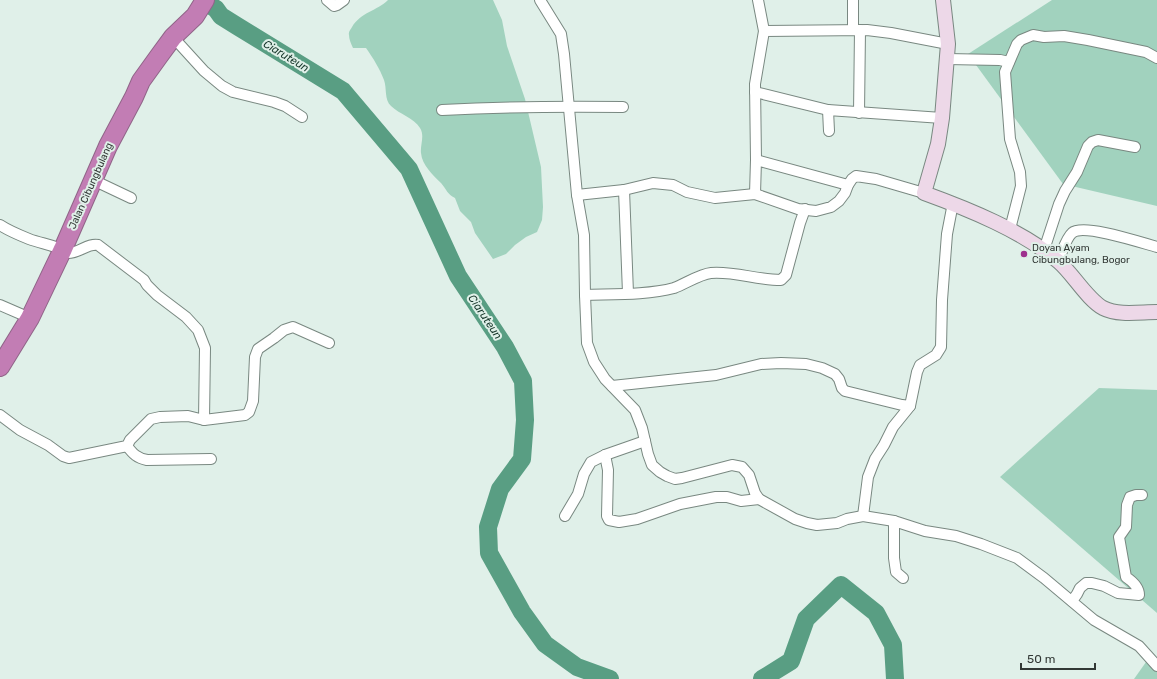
<svg xmlns="http://www.w3.org/2000/svg" width="1157" height="679" viewBox="0 0 1157 679" font-family="Rubik,sans-serif">
	<style>
		.green { fill: #a1d2be }
		.lines { fill: none; stroke-linecap: round; stroke-linejoin: round }
		.river { stroke: #599e83; stroke-width: 18 }
		.street-casing { stroke: #798881; stroke-width: 12 }
		.secondary-casing { stroke: #798881; stroke-width: 16 }
		.highway-casing { stroke: #906588; stroke-width: 20 }
		.street { stroke: #fff; stroke-width: 10 }
		.secondary { stroke: #edd8e8; stroke-width: 14 }
		.highway { stroke: #c27db4; stroke-width: 18 }
		.poi-dot { fill: #9e308e; stroke: #e0f0e9; stroke-width: 1.5 }
		.labels { text-anchor: middle; dominant-baseline: central; stroke-width: 4; stroke-linejoin: round; paint-order: stroke }
		.street-label { font-size: 10px; fill: #323835; stroke: #e0f0e9 }
		.poi-label { font-size: 10px; fill: #323835; stroke: #e0f0e9; text-anchor: start }
		.water-label { font-size: 11px; font-style: italic; fill: #17372b; stroke: #e0f0e9 }
	</style>
	<rect width="100%" height="100%" fill="#e0f0e9"/>
	<!-- green -->
	<g class="green">
		<path d="M 388,0 L 493,0 L 502,20 L 507,46 L 525,99 L 541,167 L 543,207 L 542,220 L 537,232 L 526,237 L 515,245 L 506,254 L 493,259 L 475,233 L 471,222 L 460,211 L 455,198 C 447,194 447,190 441,183 C 433,175 422,165 421,153 C 420,145 425,136 420,128 C 414,118 399,114 391,106 C 384,100 387,88 384,80 C 380,69 373,58 366,48 L 353,48 C 351,44 349,39 349,35 C 348,32 351,29 352,27 C 361,12 377,11 388,0 Z"/>
		<path d="M 1052,0 L 1157,0 L 1157,206 L 1063,184 L 968,54 Z"/>
		<path d="M 1099,388 L 1157,390 L 1157,613 L 1000,477 Z"/>
		<path d="M 1151,655 L 1157,671 L 1157,679 L 1134,679 Z"/>
	</g>
	<g class="lines">
		<!-- river -->
		<g class="river">
			<path d="M 203,0 L 216,9 L 221,16 L 237,26 L 343,91 L 409,169 L 458,276 L 505,347 L 523,381 L 525,420 L 522,459 L 500,489 L 488,527 L 489,553 L 522,612 L 545,644 L 577,667 L 610,679"/>
			<path d="M 762,679 L 791,661 L 806,619 L 841,585 L 876,613 L 893,645 L 895,679"/>
		</g>
		<defs>
			<g id="street">
				<path d="M 327,0 L 334,6 L 337,5 L 344,0"/>
				<path d="M 540,0 L 561,34 L 564,54 L 577,195 L 584,235 L 585,295 L 587,343 L 594,362 L 605,379 L 635,410 L 642,428 L 648,454 L 652,465 L 660,472 L 667,476 L 675,479 L 682,478 L 732,465 L 742,467 L 749,475 L 755,493 L 759,499 L 795,519 L 807,523 L 817,525 L 837,523 L 847,519 L 863,516 L 894,521 L 925,531 L 956,536 L 981,544 L 1017,558 L 1044,578 L 1094,620 L 1139,646 L 1157,666"/>
				<path d="M 853,30 L 853,0"/>
				<path d="M 764,31 L 867,30 L 891,33 L 948,44"/>
				<path d="M 173,37 L 204,71 L 222,86 L 233,92 L 274,102 L 285,106 L 302,117"/>
				<path d="M 947,59 L 1000,60 L 1009,62"/>
				<path d="M 755,92 L 828,110"/>
				<path d="M 442,110 C 502,107 562,106 623,107"/>
				<path d="M 859,113 L 860,30"/>
				<path d="M 829,131 L 828,110 L 942,118"/>
				<path d="M 756,160 L 848,185"/>
				<path d="M 93,180 L 131,198"/>
				<path d="M 624,190 L 628,293"/>
				<path d="M 755,194 L 756,160 L 755,84 L 764,31 L 758,0"/>
				<path d="M 577,195 L 624,190 L 653,183 L 673,185 L 687,192 L 715,198 L 755,194 L 798,209 L 816,211 L 831,207 L 839,201 L 845,193 L 848,185 L 852,179 L 856,176 L 876,179 L 924,193"/>
				<path d="M 0,225 C 9,231 19,235 29,239 C 42,244 57,245 68,253 C 79,253 88,243 98,245 L 144,280 L 147,285 L 157,295 L 186,317 L 198,330 L 205,348 L 204,420"/>
				<path d="M 1010,229 L 1021,186 L 1020,172 L 1010,139 L 1005,72 L 1017,44 L 1021,40 L 1033,35 L 1044,37 L 1064,36 L 1088,40 L 1146,52 L 1157,58"/>
				<path d="M 1044,250 L 1059,204 L 1065,191 L 1077,172 L 1088,146 L 1092,142 L 1098,140 L 1135,147"/>
				<path d="M 1058,261 C 1062,253 1066,238 1072,233 C 1083,223 1142,243 1157,247"/>
				<path d="M 585,295 C 612,294 648,295 674,288 C 685,284 700,274 711,273 C 734,271 757,280 781,280 L 786,275 L 800,223 L 805,209"/>
				<path d="M 0,305 L 30,318"/>
				<path d="M 612,386 L 716,375 L 761,364 L 781,363 L 806,364 L 822,368 L 835,374 L 839,379 L 842,388 L 845,391 L 902,405 L 910,406"/>
				<path d="M 0,415 L 20,430 L 48,445 L 63,456 L 69,458 L 127,446 L 130,440 L 151,419 L 160,417 L 188,416 L 204,420 L 245,415 L 249,412 L 253,401 L 255,357 L 258,349 L 274,338 L 284,330 L 293,327 L 329,343"/>
				<path d="M 127,446 C 133,454 137,458 147,460 L 211,459"/>
				<path d="M 605,455 L 608,470 L 607,516 L 609,520 L 619,522 L 637,519 L 680,504 L 716,497 L 727,497 L 741,501 L 759,499"/>
				<path d="M 565,516 L 578,494 L 584,474 L 591,462 L 605,455 L 645,441"/>
				<path d="M 863,516 L 868,477 L 875,459 L 884,445 L 893,427 L 910,406 L 917,372 L 920,365 L 936,355 L 941,347 L 942,300 L 947,234 L 953,203"/>
				<path d="M 894,521 L 894,558 L 896,572 L 903,578"/>
				<path d="M 1072,601 L 1077,594 L 1080,588 L 1086,583 L 1092,583 L 1104,586 L 1118,593 L 1139,595 C 1139,587 1132,581 1126,577 L 1119,537 L 1126,527 L 1127,505 L 1130,497 L 1136,495 L 1142,495"/>
			</g>
			<path id="secondary" d="M 943,0 L 948,44 L 942,118 L 938,144 L 924,193 C 968,209 1023,231 1059,262 C 1073,274 1087,299 1103,308 C 1119,316 1140,312 1157,312"/>
			<path id="highway" d="M 0,367 L 30,318 L 63,249 L 108,146 L 134,97 L 141,81 L 159,56 L 173,37 L 195,16 L 205,0"/>
		</defs>
		<!-- street casing -->
		<use href="#street" class="street-casing"/>
		<!-- secondary casing -->
		<use href="#secondary" class="secondary-casing"/>
		<!-- highway casing -->
		<use href="#highway" class="highway-casing"/>
		<!-- street -->
		<use href="#street" class="street"/>
		<!-- secondary -->
		<use href="#secondary" class="secondary"/>
		<!-- highway -->
		<use href="#highway" class="highway"/>
	</g>
	<!-- markers -->
	<circle class="poi-dot" cx="1024" cy="254" r="4"/>
	<g class="labels">
		<!-- street labels -->
		<g class="street-label">
			<text transform="translate(91 186) rotate(-66)">Jalan Cibungbulang</text>
		</g>
		<!-- poi labels -->
		<g class="poi-label">
			<text x="1032" y="248">Doyan Ayam<tspan x="1032" dy="12">Cibungbulang, Bogor</tspan></text>
		</g>
		<!-- water labels -->
		<g class="water-label">
			<text transform="translate(286 56) rotate(31)">Ciaruteun</text>
			<text transform="translate(485 317) rotate(56)">Ciaruteun</text>
		</g>
	</g>
	<!-- scale -->
	<path d="M1021 663v6h74v-6" fill="none" stroke="#323835" stroke-width="2"/>
	<text x="1027" y="663" font-size="12" fill="#323835" stroke="#e0f0e9" stroke-width="3" paint-order="stroke">50 m</text>
</svg>
